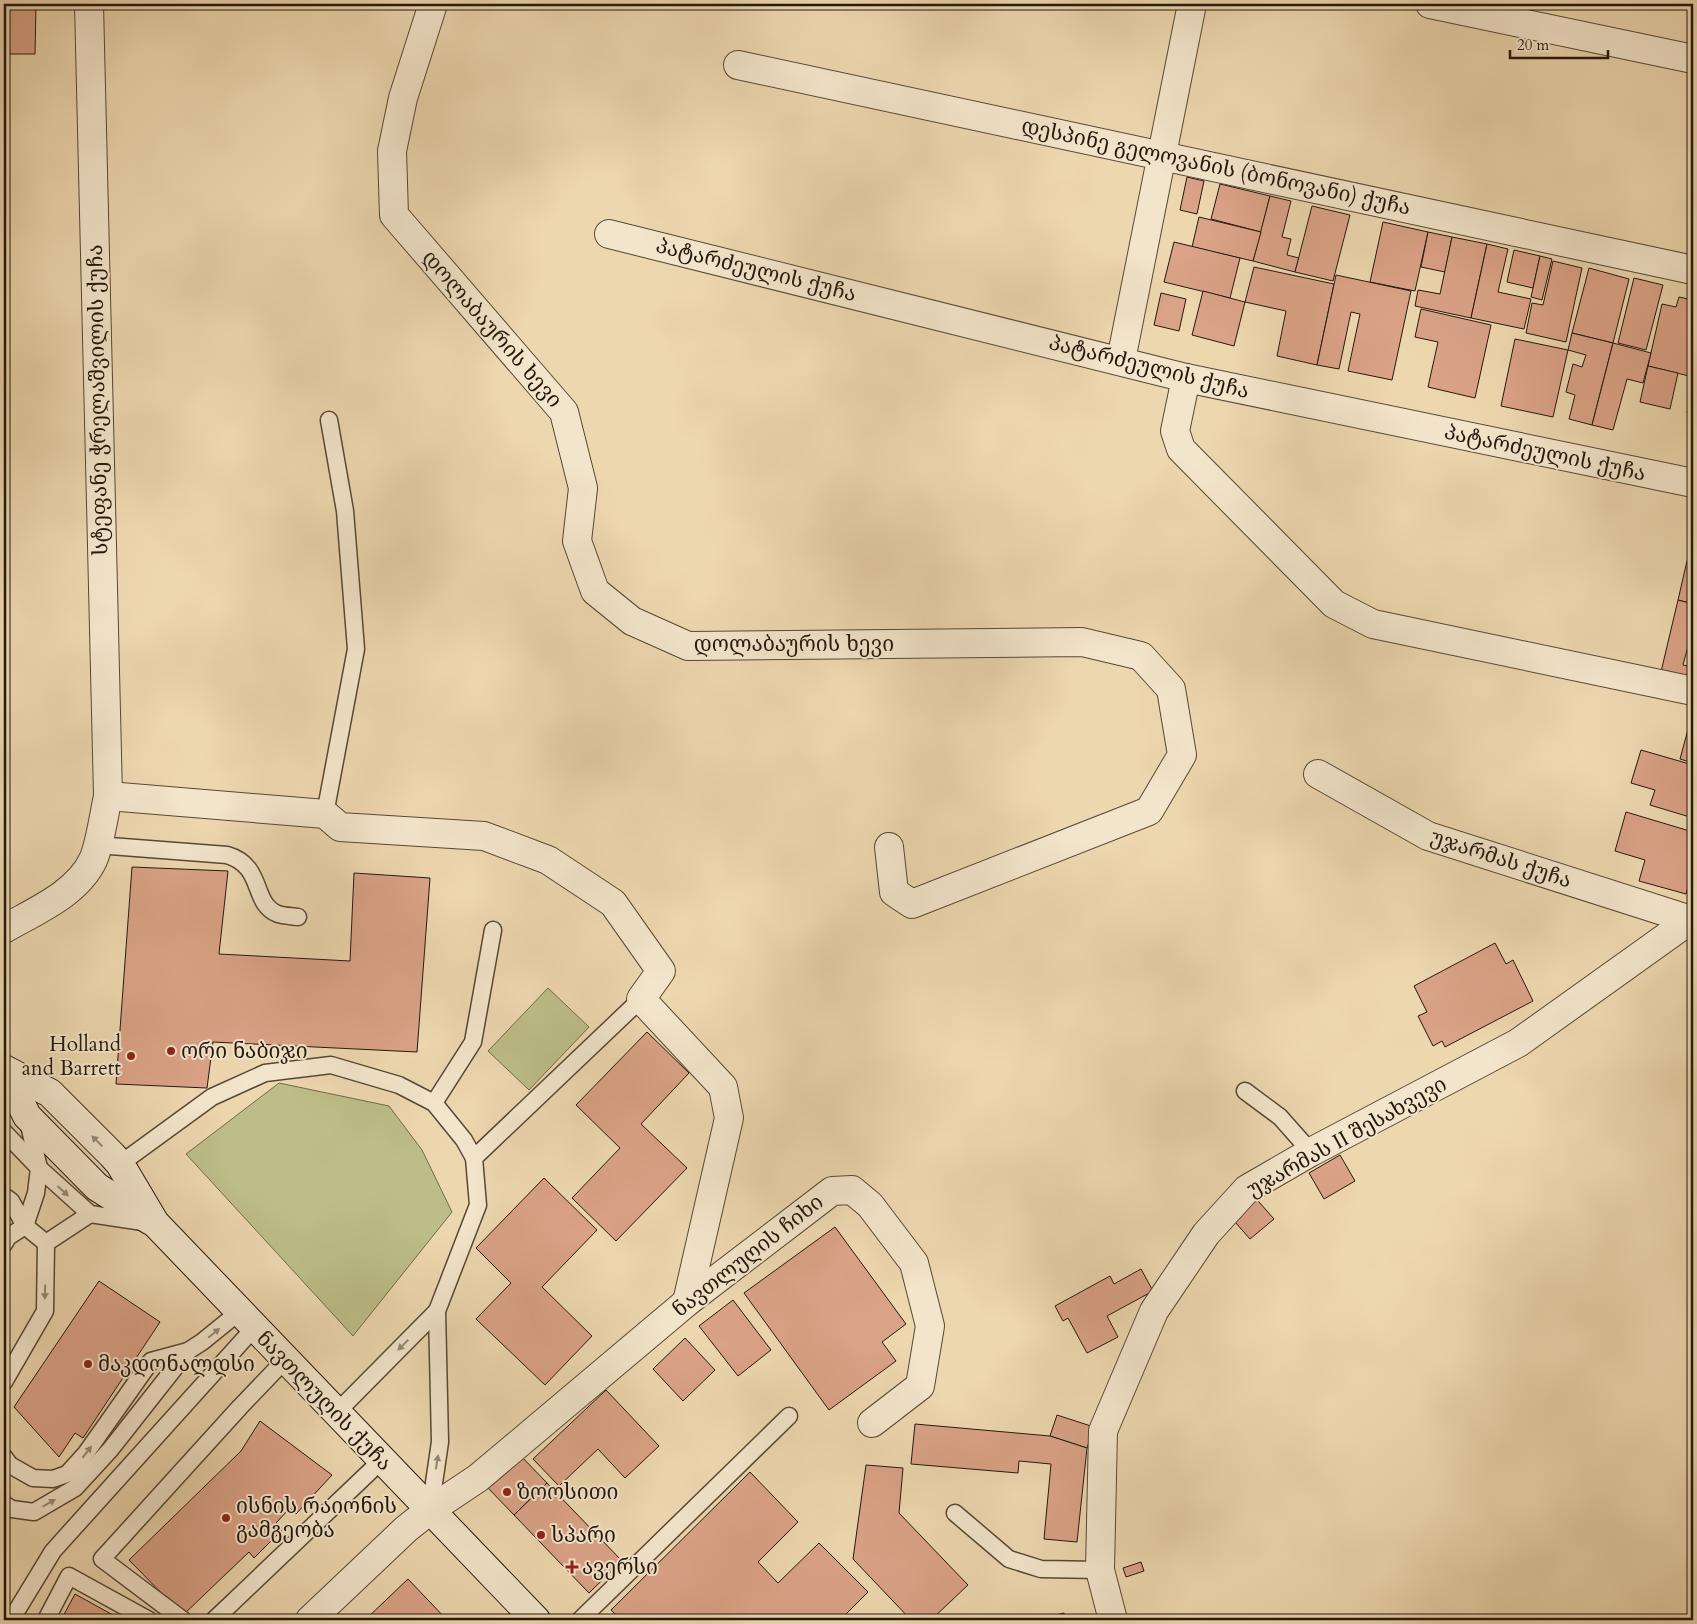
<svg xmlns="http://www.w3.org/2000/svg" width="1697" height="1624" viewBox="0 0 1697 1624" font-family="Cardo,'Noto Serif Georgian',serif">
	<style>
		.green { fill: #bcbd88; stroke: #706a4b }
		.building { fill: #daa287; stroke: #24180e }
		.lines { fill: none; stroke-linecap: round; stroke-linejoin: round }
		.service-casing { stroke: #564836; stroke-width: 19 }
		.minor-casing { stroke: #564836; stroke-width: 30 }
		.secondary-casing { stroke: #24180e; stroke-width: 30 }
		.service { stroke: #f3e5cb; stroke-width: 16 }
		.minor { stroke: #f3e5cb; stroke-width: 28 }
		.secondary { stroke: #f3e5cb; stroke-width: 28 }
		.oneway { fill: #968976 }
		.poi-dot { fill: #8f2418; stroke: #f3e5cb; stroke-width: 2 }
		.labels { text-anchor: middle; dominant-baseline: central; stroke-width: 4; stroke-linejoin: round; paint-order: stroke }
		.street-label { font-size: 21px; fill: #24180e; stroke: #f3e5cb }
		.poi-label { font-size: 21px; fill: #24180e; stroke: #f3e5cb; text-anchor: start }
	</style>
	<rect width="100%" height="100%" fill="#edd7af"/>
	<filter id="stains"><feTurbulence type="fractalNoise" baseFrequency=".004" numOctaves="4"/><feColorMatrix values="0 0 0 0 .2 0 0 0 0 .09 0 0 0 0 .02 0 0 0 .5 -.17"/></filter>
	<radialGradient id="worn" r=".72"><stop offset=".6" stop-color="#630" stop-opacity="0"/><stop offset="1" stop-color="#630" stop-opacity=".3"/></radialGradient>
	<!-- green -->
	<g class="green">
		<path d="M 548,988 L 589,1027 L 529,1090 L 488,1051 Z"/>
		<path d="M 279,1083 L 389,1106 L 422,1150 L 452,1212 L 353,1336 L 186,1154 Z"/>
	</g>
	<!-- building -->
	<g class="building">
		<path d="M 4,4 L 36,4 L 35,54 L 4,54 Z"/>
		<path d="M 1187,177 L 1204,181 L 1197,214 L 1180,210 Z"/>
		<path d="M 1220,184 L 1270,196 L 1261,232 L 1211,219 Z"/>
		<path d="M 1270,196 L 1291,201 L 1282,237 L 1291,239 L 1287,255 L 1299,258 L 1295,272 L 1253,261 Z"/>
		<path d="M 1312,206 L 1350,215 L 1333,281 L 1295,272 Z"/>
		<path d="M 1199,217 L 1261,232 L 1253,261 L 1192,247 Z"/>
		<path d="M 1383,222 L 1428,232 L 1415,291 L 1370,282 Z"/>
		<path d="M 1428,232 L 1452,237 L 1445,272 L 1421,267 Z"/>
		<path d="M 1452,237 L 1487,244 L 1471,318 L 1415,306 L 1418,290 L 1440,294 Z"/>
		<path d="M 1174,242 L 1240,258 L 1230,298 L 1164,282 Z"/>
		<path d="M 1487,244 L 1508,249 L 1498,292 L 1531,299 L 1524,329 L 1471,318 Z"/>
		<path d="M 1514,250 L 1540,256 L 1533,288 L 1507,282 Z"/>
		<path d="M 1540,256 L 1552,259 L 1542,300 L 1531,297 Z"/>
		<path d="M 1553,261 L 1582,268 L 1566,342 L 1526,333 L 1532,303 L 1543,305 Z"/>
		<path d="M 1254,267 L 1334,284 L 1317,365 L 1277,356 L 1286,311 L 1245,302 Z"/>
		<path d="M 1589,268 L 1629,279 L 1613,343 L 1572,333 Z"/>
		<path d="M 1336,275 L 1411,291 L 1392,380 L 1348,371 L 1360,314 L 1351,312 L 1339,369 L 1317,365 Z"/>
		<path d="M 1634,278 L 1663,285 L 1646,350 L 1618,343 Z"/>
		<path d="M 1203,291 L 1245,302 L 1234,346 L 1192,335 Z"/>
		<path d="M 1161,293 L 1186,299 L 1179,331 L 1154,325 Z"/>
		<path d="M 1679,297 L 1693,300 L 1693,377 L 1648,366 L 1662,304 L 1676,307 Z"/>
		<path d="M 1421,309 L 1491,325 L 1475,398 L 1428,387 L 1438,342 L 1415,337 Z"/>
		<path d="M 1572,333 L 1613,343 L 1592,425 L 1569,419 L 1575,395 L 1566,392 L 1573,364 L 1582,367 L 1586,355 L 1568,350 Z"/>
		<path d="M 1515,339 L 1568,350 L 1553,417 L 1501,406 Z"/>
		<path d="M 1613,343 L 1651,353 L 1643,383 L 1627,379 L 1613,430 L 1592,425 Z"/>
		<path d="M 1648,366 L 1678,373 L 1670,409 L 1640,402 Z"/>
		<path d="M 1693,383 L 1693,415 L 1687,413 Z"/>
		<path d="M 1693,535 L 1693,604 L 1678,600 Z"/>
		<path d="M 1678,600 L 1693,604 L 1693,640 L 1690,639 L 1683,665 L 1693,667 L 1693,684 L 1660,676 Z"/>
		<path d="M 1693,711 L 1693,763 L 1680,759 Z"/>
		<path d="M 1641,750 L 1693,765 L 1693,818 L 1650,805 L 1655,790 L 1631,783 Z"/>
		<path d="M 1626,812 L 1693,832 L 1693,870 L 1686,894 L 1639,881 L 1645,860 L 1615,851 Z"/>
		<path d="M 132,867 L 228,871 L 219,954 L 350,961 L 354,873 L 430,878 L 417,1052 L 213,1042 L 207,1088 L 116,1084 Z"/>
		<path d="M 1495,943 L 1506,964 L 1513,960 L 1533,1001 L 1445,1047 L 1442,1041 L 1433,1046 L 1418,1016 L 1427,1012 L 1414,986 Z"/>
		<path d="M 647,1032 L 689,1073 L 641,1124 L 687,1168 L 616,1241 L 572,1198 L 620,1148 L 576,1105 Z"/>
		<path d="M 1340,1155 L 1355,1181 L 1324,1199 L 1309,1173 Z"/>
		<path d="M 544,1178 L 597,1230 L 542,1287 L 592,1336 L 545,1385 L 476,1319 L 511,1283 L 476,1248 Z"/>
		<path d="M 1252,1194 L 1274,1219 L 1250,1239 L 1228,1214 Z"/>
		<path d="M 835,1227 L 906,1324 L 882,1342 L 896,1361 L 829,1410 L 744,1293 Z"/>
		<path d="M 1141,1269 L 1153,1291 L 1107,1316 L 1118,1337 L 1087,1353 L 1068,1318 L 1063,1321 L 1055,1306 L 1110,1276 L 1114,1284 Z"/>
		<path d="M 99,1281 L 160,1322 L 83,1438 L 75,1433 L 59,1457 L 14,1407 Z"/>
		<path d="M 733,1300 L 771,1350 L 738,1376 L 699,1326 Z"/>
		<path d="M 685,1338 L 715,1370 L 683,1401 L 653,1369 Z"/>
		<path d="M 606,1390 L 659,1446 L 625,1478 L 598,1449 L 559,1486 L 533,1459 Z"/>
		<path d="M 1057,1415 L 1094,1427 L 1087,1448 L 1050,1436 Z"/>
		<path d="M 260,1421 L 332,1475 L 296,1514 L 290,1508 L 276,1523 L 283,1529 L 254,1558 L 249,1552 L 183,1615 L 129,1560 L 241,1451 Z"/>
		<path d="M 915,1424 L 1050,1436 L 1087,1448 L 1077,1542 L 1044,1539 L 1051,1464 L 1019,1461 L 1018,1473 L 911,1464 Z"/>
		<path d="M 520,1455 L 547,1483 L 514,1515 L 487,1487 Z"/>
		<path d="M 866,1465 L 903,1468 L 899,1513 L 968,1585 L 931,1620 L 911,1620 L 853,1559 Z"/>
		<path d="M 750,1472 L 798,1522 L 758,1562 L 778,1583 L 819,1543 L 868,1592 L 840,1620 L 711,1620 L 705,1615 L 699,1620 L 621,1620 L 611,1610 Z"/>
		<path d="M 547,1483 L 622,1561 L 589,1593 L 514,1515 Z"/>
		<path d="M 1141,1562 L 1144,1571 L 1126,1577 L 1123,1568 Z"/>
		<path d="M 408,1579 L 447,1620 L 365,1620 Z"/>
		<path d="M 75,1594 L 113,1615 L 111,1620 L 61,1620 Z"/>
		<path d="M 1064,1613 L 1066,1620 L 1034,1620 Z"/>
	</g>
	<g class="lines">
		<defs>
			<g id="service">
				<path d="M 325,814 L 356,649 L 345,511 L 329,420"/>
				<path d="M 97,845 L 227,855 C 265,866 251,904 278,914 C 284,916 292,916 298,917"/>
				<path d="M 1245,1091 L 1280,1117 L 1311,1152"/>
				<path d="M 434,1103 L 473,1042 L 493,930"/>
				<path d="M 4,1132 L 39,1168 L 90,1214 L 143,1222"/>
				<path d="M 474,1158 L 641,999"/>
				<path d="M 120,1164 L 212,1097 L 265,1073 L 331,1065 L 399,1085 L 434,1103 L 464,1140 L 474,1158 L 478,1205 L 437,1311 L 440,1442 L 430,1510"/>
				<path d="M 4,1196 L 11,1201 L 25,1226 L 46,1243 L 90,1214"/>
				<path d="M 4,1244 L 8,1237 L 25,1226 L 36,1193 L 39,1168 L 28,1121"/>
				<path d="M 4,1382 L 45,1311 L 46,1243"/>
				<path d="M 336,1413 L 437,1311"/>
				<path d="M 4,1457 L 10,1465 L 33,1478 L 53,1479 L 67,1474 L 86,1453 L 151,1361 L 188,1351 L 202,1342 L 239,1312"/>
				<path d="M 4,1504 L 12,1509 L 34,1512 L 75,1488 L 110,1450 L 188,1351"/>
				<path d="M 955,1513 L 1009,1559 L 1041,1569 L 1100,1570"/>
				<path d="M 11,1620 L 53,1551 L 254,1328"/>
				<path d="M 46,1620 L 69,1576 L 149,1620"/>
				<path d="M 183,1620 L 102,1559 L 240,1407 L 285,1360"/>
				<path d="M 214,1620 L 382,1460"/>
				<path d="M 580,1620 L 789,1416"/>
			</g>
			<g id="minor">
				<path d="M 433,4 L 403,98 L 392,151 L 394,215 L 564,412 L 583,488 L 577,541 L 595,591 L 632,621 L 688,646 L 1082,642 L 1141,656 L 1171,689 L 1182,755 L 1149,811 L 912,904 L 894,892 L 889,847"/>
				<path d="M 1430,4 L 1693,59"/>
				<path d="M 738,65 L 1693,270"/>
				<path d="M 609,234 L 1186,378 L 1693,483"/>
				<path d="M 1121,360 L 1192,4"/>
				<path d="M 1186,378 L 1175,431 L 1181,449 L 1334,604 L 1373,624 L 1693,691"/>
				<path d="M 1318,774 L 1428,836 L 1691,920"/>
				<path d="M 108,796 L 325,814 L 340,827 L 484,836 L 548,860 L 613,903 L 661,971 L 641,999 L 723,1087 L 729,1118 L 687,1302"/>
				<path d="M 4,929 C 35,911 77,894 93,860 C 100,845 104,814 108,796 L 89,4"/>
				<path d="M 310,1620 L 406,1529 L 430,1510 L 478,1478 L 687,1302 L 832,1191 L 852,1190 L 870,1205 L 914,1263 L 930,1326 L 920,1386 L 872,1423"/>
				<path d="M 1113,1620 L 1100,1570 L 1103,1431 L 1154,1311 L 1206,1234 L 1247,1189 L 1311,1152 L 1518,1043 L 1693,918"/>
			</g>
			<g id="secondary">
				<path d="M 4,1069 L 50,1093 L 112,1155 L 120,1164 L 155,1223 L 536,1620"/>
				<path d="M 4,1070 L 27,1116 L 97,1187 L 151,1221"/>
			</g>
		</defs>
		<!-- service casing -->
		<use href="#service" class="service-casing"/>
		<!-- minor casing -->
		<use href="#minor" class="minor-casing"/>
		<!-- secondary casing -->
		<use href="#secondary" class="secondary-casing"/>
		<!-- service -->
		<use href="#service" class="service"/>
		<!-- minor -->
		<use href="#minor" class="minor"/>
		<!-- secondary -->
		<use href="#secondary" class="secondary"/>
	</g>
	<!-- one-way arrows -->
	<defs><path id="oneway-solid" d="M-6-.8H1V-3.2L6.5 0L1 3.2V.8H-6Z" transform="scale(1.25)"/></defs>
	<g class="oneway">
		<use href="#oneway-solid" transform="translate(97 1141) rotate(-135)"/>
		<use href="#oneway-solid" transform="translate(63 1191) rotate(42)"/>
		<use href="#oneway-solid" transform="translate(45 1292) rotate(91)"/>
		<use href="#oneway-solid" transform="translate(214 1333) rotate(-39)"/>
		<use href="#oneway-solid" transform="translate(403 1345) rotate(135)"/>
		<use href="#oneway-solid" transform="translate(87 1452) rotate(-52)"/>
		<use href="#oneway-solid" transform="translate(437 1462) rotate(-81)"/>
		<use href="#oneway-solid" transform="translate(49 1503) rotate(-30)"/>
	</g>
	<!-- markers -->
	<g class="poi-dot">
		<circle cx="171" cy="1051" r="5"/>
		<circle cx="131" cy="1056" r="5"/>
		<circle cx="88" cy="1364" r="5"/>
		<circle cx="507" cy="1492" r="5"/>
		<circle cx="226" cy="1518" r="5"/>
		<circle cx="541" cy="1535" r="5"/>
		<path d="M569.5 1559.5h5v5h5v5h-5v5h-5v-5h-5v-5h5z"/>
	</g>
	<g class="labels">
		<!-- street labels -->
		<g class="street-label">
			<text transform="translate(1216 167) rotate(12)">დესპინე გელოვანის (ბონოვანი) ქუჩა</text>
			<text transform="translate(756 270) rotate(14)">პატარძეულის ქუჩა</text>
			<text transform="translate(492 329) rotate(49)">დოლაბაურის ხევი</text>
			<text transform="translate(1149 367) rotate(14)">პატარძეულის ქუჩა</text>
			<text transform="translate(98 400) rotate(-91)">სტეფანე ჭრელაშვილის ქუჩა</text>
			<text transform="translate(1545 453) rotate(12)">პატარძეულის ქუჩა</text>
			<text x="794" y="644">დოლაბაურის ხევი</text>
			<text transform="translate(1501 859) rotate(18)">უჯარმას ქუჩა</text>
			<text transform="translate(1347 1137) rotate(-29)">უჯარმას II შესახვევი</text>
			<text transform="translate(748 1256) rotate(-38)">ნავთლუღის ჩიხი</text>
			<text transform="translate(324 1401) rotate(46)">ნავთლუღის ქუჩა</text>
		</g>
		<!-- poi labels -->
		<g class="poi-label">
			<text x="121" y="1044" text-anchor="end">Holland<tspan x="121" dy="24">and Barrett</tspan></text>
			<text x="181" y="1051">ორი ნაბიჯი</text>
			<text x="98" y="1364">მაკდონალდსი</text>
			<text x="517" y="1492">ზოოსითი</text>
			<text x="236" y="1506">ისნის რაიონის<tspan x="236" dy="24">გამგეობა</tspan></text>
			<text x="551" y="1535">სპარი</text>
			<text x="582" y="1567">ავერსი</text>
		</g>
	</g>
	<!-- margin -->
	<rect width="1697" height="1624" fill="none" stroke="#edd7af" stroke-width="20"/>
	<rect x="5" y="5" width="1687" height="1614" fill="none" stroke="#24180e" stroke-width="2.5"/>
	<rect x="10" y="10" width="1677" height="1604" fill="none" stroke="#24180e"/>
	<!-- scale -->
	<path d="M1510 50v8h98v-8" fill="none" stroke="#24180e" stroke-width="2.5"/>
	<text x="1517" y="50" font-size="15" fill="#24180e" stroke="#f3e5cb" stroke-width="4" paint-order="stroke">20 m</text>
	<rect width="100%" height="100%" filter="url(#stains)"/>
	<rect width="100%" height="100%" fill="url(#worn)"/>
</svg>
